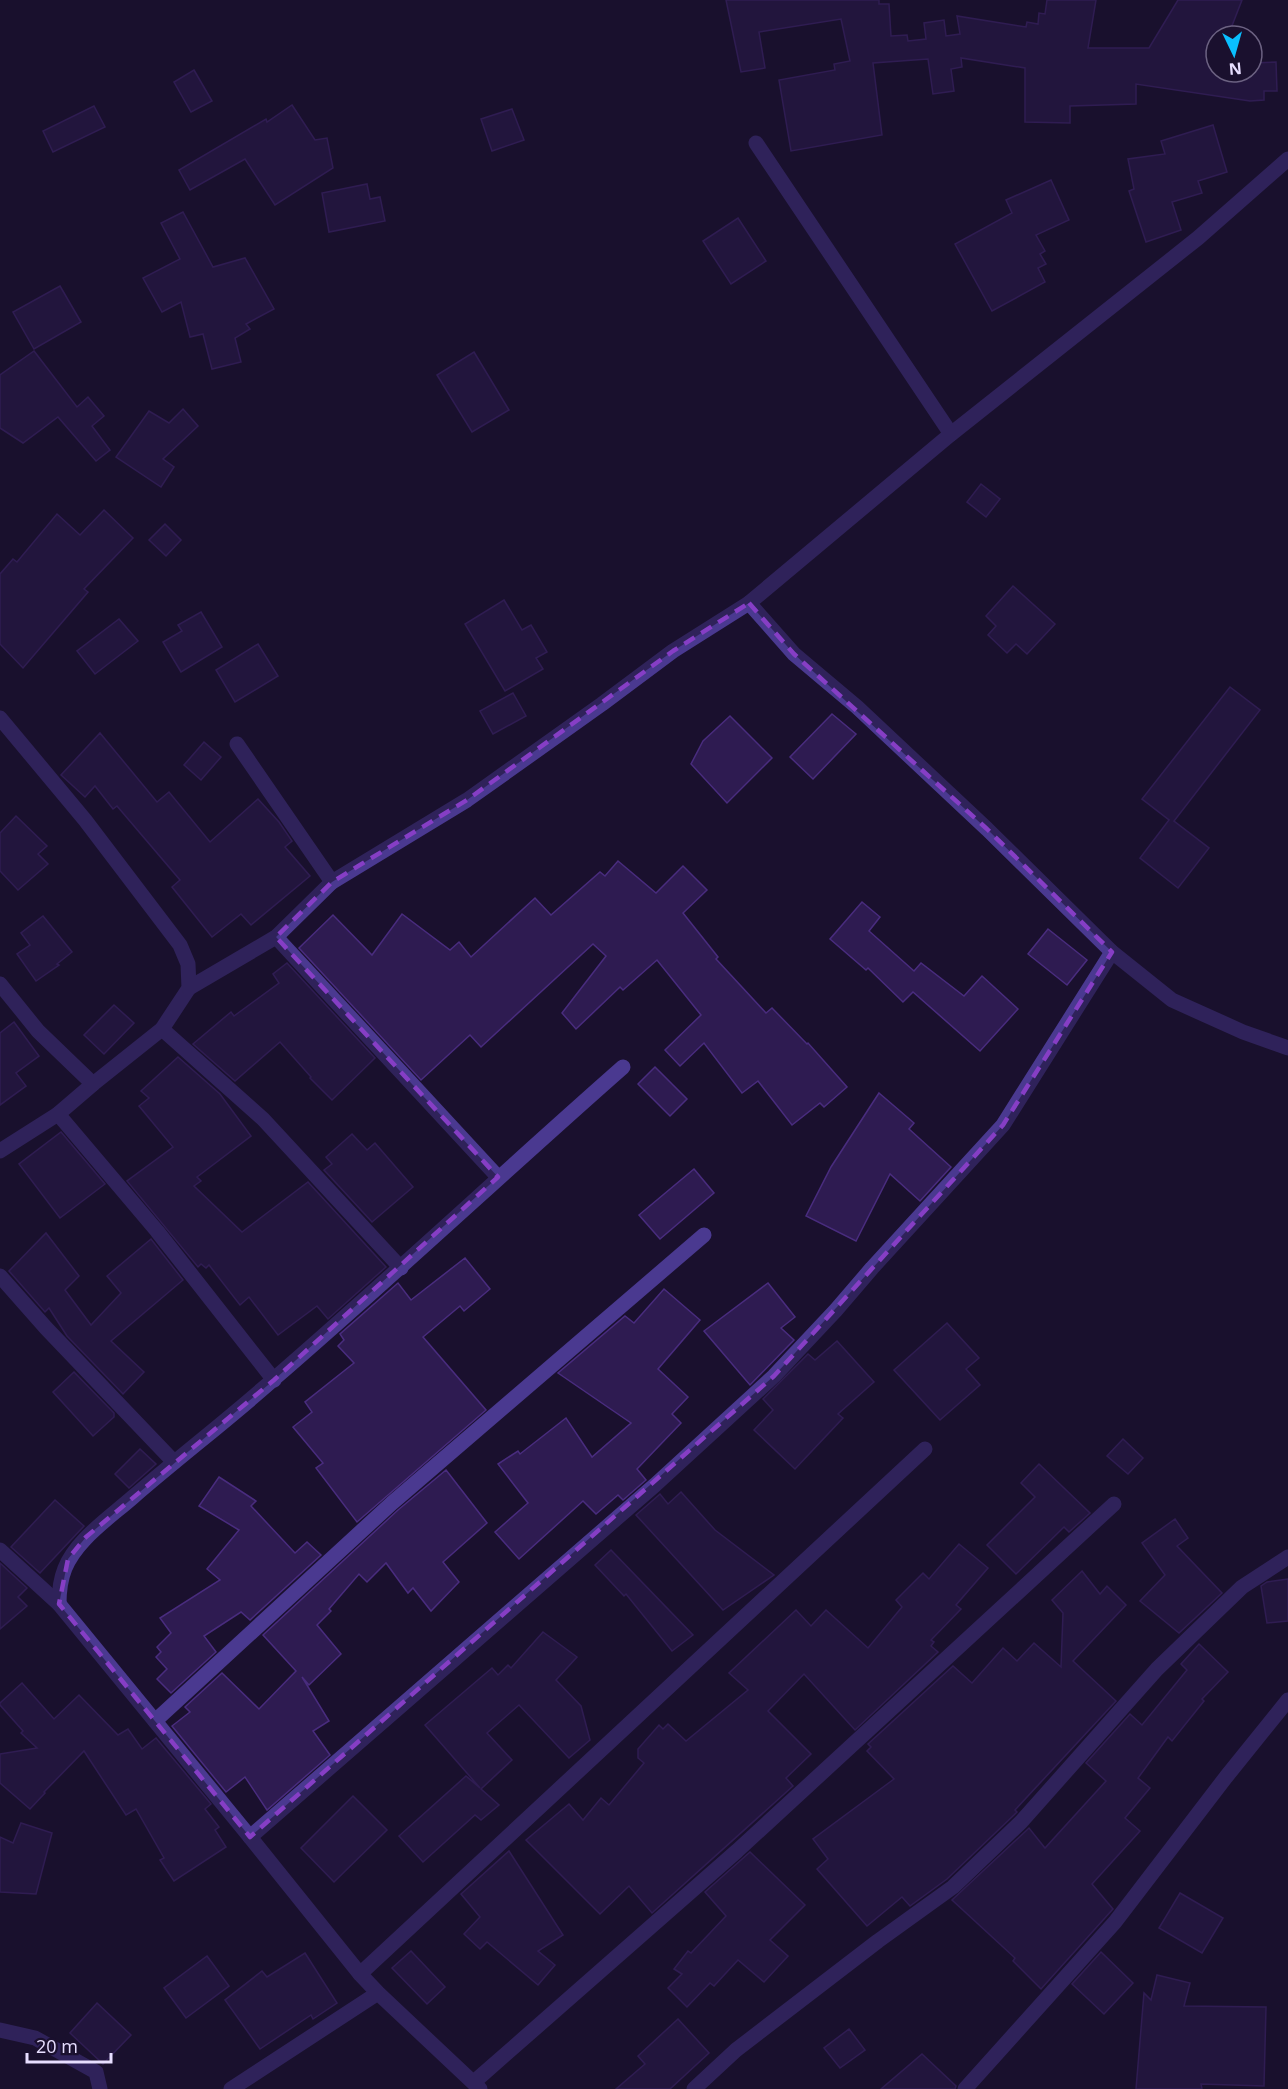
<svg xmlns="http://www.w3.org/2000/svg" width="1288" height="2089" viewBox="0 0 1288 2089" font-family="'Open Sans',sans-serif">
	<style>
		.building { fill: #2e1b51; stroke: #492c7e; stroke-width: 1.5 }
		.lines { fill: none; stroke-linecap: round; stroke-linejoin: round }
		.street { stroke: #4a3990; stroke-width: 15 }
		.marked { fill: none; stroke: #863ec5; stroke-width: 4.5; stroke-dasharray: 12 8; stroke-linejoin: round }
	</style>
	<rect width="100%" height="100%" fill="#1a102e"/>
	<!-- building -->
	<g class="building">
		<path d="M 726,0 L 879,0 L 879,4 L 889,4 L 891,36 L 907,35 L 908,41 L 926,39 L 924,23 L 944,20 L 946,36 L 960,34 L 957,16 L 1026,27 L 1027,22 L 1038,24 L 1039,13 L 1045,14 L 1047,0 L 1096,0 L 1088,48 L 1149,48 L 1178,0 L 1242,0 L 1228,36 L 1216,36 L 1216,72 L 1252,72 L 1252,63 L 1276,62 L 1277,91 L 1264,91 L 1264,100 L 1250,101 L 1136,84 L 1136,104 L 1070,106 L 1070,123 L 1025,122 L 1025,68 L 961,58 L 962,67 L 951,69 L 954,91 L 933,94 L 928,59 L 873,63 L 882,135 L 791,151 L 779,80 L 835,70 L 834,64 L 850,61 L 841,19 L 759,32 L 765,68 L 741,72 Z"/>
		<path d="M 194,70 L 212,101 L 191,112 L 174,82 Z"/>
		<path d="M 292,105 L 315,140 L 327,138 L 333,168 L 275,205 L 245,159 L 190,190 L 179,170 L 266,119 L 267,122 Z"/>
		<path d="M 94,106 L 105,127 L 53,152 L 43,131 Z"/>
		<path d="M 512,109 L 524,140 L 492,151 L 481,119 Z"/>
		<path d="M 1213,125 L 1227,172 L 1198,181 L 1202,193 L 1172,202 L 1181,230 L 1146,242 L 1129,191 L 1134,189 L 1128,159 L 1165,154 L 1161,141 Z"/>
		<path d="M 1051,180 L 1069,220 L 1036,235 L 1045,251 L 1040,254 L 1046,264 L 1038,268 L 1045,282 L 992,311 L 955,244 L 1012,213 L 1006,200 Z"/>
		<path d="M 367,184 L 370,199 L 380,197 L 385,221 L 329,232 L 322,193 Z"/>
		<path d="M 183,212 L 213,267 L 245,258 L 274,309 L 246,324 L 250,329 L 235,338 L 241,362 L 212,369 L 203,334 L 190,337 L 181,302 L 162,312 L 143,278 L 180,259 L 161,223 Z"/>
		<path d="M 738,218 L 766,261 L 731,284 L 703,241 Z"/>
		<path d="M 60,286 L 81,322 L 34,349 L 13,312 Z"/>
		<path d="M 34,351 L 77,407 L 88,397 L 104,416 L 92,426 L 110,450 L 96,461 L 58,417 L 23,443 L 0,428 L 0,375 Z"/>
		<path d="M 474,352 L 509,410 L 472,432 L 437,375 Z"/>
		<path d="M 183,409 L 198,426 L 163,459 L 174,467 L 161,487 L 116,457 L 149,411 L 169,423 Z"/>
		<path d="M 981,484 L 1000,499 L 986,517 L 967,502 Z"/>
		<path d="M 104,510 L 133,538 L 84,589 L 88,592 L 23,668 L 0,644 L 0,574 L 13,559 L 17,562 L 57,514 L 80,535 Z"/>
		<path d="M 165,524 L 181,540 L 166,556 L 149,540 Z"/>
		<path d="M 1013,586 L 1055,624 L 1027,654 L 1016,644 L 1007,653 L 988,635 L 996,626 L 986,616 Z"/>
		<path d="M 504,600 L 522,630 L 531,625 L 547,652 L 536,658 L 543,669 L 505,691 L 465,624 Z"/>
		<path d="M 201,612 L 222,647 L 181,672 L 163,642 L 182,631 L 178,625 Z"/>
		<path d="M 119,619 L 138,641 L 95,674 L 77,651 Z"/>
		<path d="M 258,644 L 278,676 L 235,702 L 216,670 Z"/>
		<path d="M 1230,687 L 1260,710 L 1174,821 L 1209,848 L 1178,888 L 1140,858 L 1169,820 L 1142,799 Z"/>
		<path d="M 513,693 L 526,716 L 493,734 L 480,711 Z"/>
		<path d="M 832,714 L 856,734 L 813,779 L 790,757 Z"/>
		<path d="M 730,716 L 772,758 L 727,803 L 691,764 L 703,741 Z"/>
		<path d="M 100,733 L 157,802 L 169,792 L 210,842 L 258,799 L 279,822 L 292,841 L 285,847 L 310,876 L 251,925 L 241,914 L 212,937 L 172,887 L 180,880 L 117,806 L 113,809 L 95,786 L 85,797 L 61,775 Z"/>
		<path d="M 204,742 L 221,757 L 201,780 L 184,765 Z"/>
		<path d="M 16,816 L 47,846 L 38,854 L 48,864 L 18,890 L 0,871 L 0,833 Z"/>
		<path d="M 618,861 L 656,893 L 683,866 L 707,890 L 683,913 L 718,957 L 716,959 L 766,1013 L 772,1008 L 807,1044 L 808,1043 L 847,1087 L 824,1107 L 820,1103 L 792,1125 L 758,1081 L 742,1093 L 704,1043 L 680,1066 L 665,1050 L 701,1015 L 657,960 L 623,990 L 620,987 L 576,1029 L 562,1013 L 606,956 L 593,944 L 481,1047 L 470,1035 L 421,1080 L 299,948 L 333,915 L 372,955 L 402,914 L 450,950 L 459,942 L 471,957 L 535,898 L 551,915 L 600,872 L 605,876 Z"/>
		<path d="M 862,902 L 880,917 L 869,931 L 914,971 L 921,963 L 964,996 L 982,976 L 1018,1009 L 980,1051 L 913,992 L 903,1002 L 868,968 L 866,970 L 830,939 Z"/>
		<path d="M 43,916 L 72,952 L 57,964 L 59,965 L 36,981 L 17,954 L 30,945 L 21,933 Z"/>
		<path d="M 1048,929 L 1087,960 L 1067,985 L 1028,954 Z"/>
		<path d="M 287,963 L 375,1058 L 332,1100 L 310,1078 L 311,1077 L 280,1042 L 235,1081 L 193,1044 L 231,1012 L 234,1016 L 279,983 L 273,974 Z"/>
		<path d="M 114,1005 L 134,1023 L 104,1054 L 84,1035 Z"/>
		<path d="M 14,1022 L 39,1056 L 16,1073 L 26,1086 L 0,1105 L 0,1033 Z"/>
		<path d="M 178,1057 L 220,1094 L 251,1136 L 197,1177 L 201,1181 L 194,1186 L 242,1232 L 308,1182 L 386,1267 L 328,1319 L 317,1306 L 278,1335 L 249,1297 L 240,1305 L 209,1265 L 206,1268 L 201,1264 L 198,1267 L 127,1181 L 173,1147 L 139,1106 L 149,1098 L 141,1091 Z"/>
		<path d="M 655,1067 L 687,1099 L 670,1116 L 638,1084 Z"/>
		<path d="M 879,1093 L 914,1123 L 909,1129 L 951,1167 L 920,1201 L 890,1174 L 856,1241 L 806,1216 L 831,1167 Z"/>
		<path d="M 61,1132 L 105,1184 L 60,1218 L 19,1164 Z"/>
		<path d="M 352,1134 L 367,1150 L 375,1143 L 413,1187 L 372,1222 L 324,1170 L 332,1164 L 326,1157 Z"/>
		<path d="M 694,1169 L 714,1193 L 660,1239 L 639,1215 Z"/>
		<path d="M 46,1233 L 79,1276 L 65,1290 L 91,1325 L 121,1293 L 107,1276 L 151,1239 L 183,1280 L 111,1341 L 144,1372 L 123,1394 L 67,1336 L 49,1308 L 45,1312 L 9,1271 Z"/>
		<path d="M 465,1258 L 490,1289 L 464,1311 L 460,1306 L 423,1337 L 486,1410 L 357,1522 L 316,1468 L 323,1463 L 293,1427 L 312,1412 L 305,1402 L 354,1363 L 338,1346 L 344,1340 L 340,1334 L 398,1283 L 411,1300 Z"/>
		<path d="M 768,1283 L 795,1317 L 781,1328 L 794,1340 L 750,1385 L 704,1331 Z"/>
		<path d="M 664,1289 L 700,1320 L 658,1369 L 688,1397 L 672,1414 L 681,1423 L 637,1469 L 646,1480 L 623,1500 L 618,1495 L 596,1514 L 583,1501 L 519,1559 L 495,1532 L 528,1503 L 498,1464 L 518,1451 L 520,1454 L 566,1418 L 592,1457 L 631,1423 L 558,1373 L 625,1316 L 634,1323 Z"/>
		<path d="M 947,1323 L 979,1358 L 966,1369 L 980,1385 L 940,1420 L 894,1370 Z"/>
		<path d="M 837,1341 L 874,1382 L 838,1414 L 843,1418 L 795,1469 L 754,1430 L 773,1410 L 763,1399 L 808,1354 L 815,1360 Z"/>
		<path d="M 74,1372 L 114,1413 L 114,1417 L 93,1436 L 53,1392 Z"/>
		<path d="M 1123,1439 L 1143,1458 L 1128,1474 L 1107,1456 Z"/>
		<path d="M 140,1449 L 156,1464 L 129,1488 L 115,1474 Z"/>
		<path d="M 1039,1464 L 1090,1513 L 1069,1532 L 1064,1527 L 1016,1574 L 987,1545 L 1035,1497 L 1021,1483 Z"/>
		<path d="M 446,1470 L 487,1523 L 443,1562 L 459,1582 L 431,1611 L 413,1588 L 408,1593 L 386,1563 L 367,1582 L 359,1574 L 329,1609 L 331,1611 L 317,1625 L 341,1654 L 309,1685 L 302,1677 L 329,1721 L 313,1731 L 330,1755 L 267,1810 L 245,1777 L 226,1792 L 172,1726 L 190,1712 L 185,1707 L 222,1673 L 259,1709 L 296,1671 L 263,1635 L 398,1510 Z"/>
		<path d="M 219,1477 L 256,1501 L 251,1506 L 295,1553 L 307,1542 L 321,1555 L 250,1620 L 241,1612 L 204,1636 L 216,1652 L 171,1693 L 157,1679 L 167,1669 L 156,1657 L 161,1652 L 157,1647 L 171,1633 L 160,1618 L 220,1580 L 207,1569 L 239,1530 L 199,1506 Z"/>
		<path d="M 681,1492 L 715,1530 L 774,1575 L 723,1610 L 636,1515 L 660,1494 L 668,1504 Z"/>
		<path d="M 55,1500 L 84,1526 L 40,1573 L 11,1547 Z"/>
		<path d="M 1175,1519 L 1188,1538 L 1177,1546 L 1222,1593 L 1179,1633 L 1140,1601 L 1165,1575 L 1142,1543 Z"/>
		<path d="M 959,1544 L 988,1568 L 956,1605 L 961,1609 L 931,1640 L 934,1642 L 931,1646 L 938,1652 L 855,1730 L 804,1674 L 768,1711 L 811,1754 L 786,1778 L 793,1786 L 652,1913 L 629,1886 L 600,1914 L 526,1840 L 569,1804 L 583,1820 L 601,1798 L 609,1805 L 644,1763 L 638,1758 L 638,1749 L 659,1725 L 663,1729 L 668,1724 L 686,1741 L 748,1690 L 729,1673 L 796,1610 L 811,1626 L 826,1610 L 868,1648 L 902,1607 L 896,1600 L 923,1573 L 929,1579 Z"/>
		<path d="M 611,1550 L 693,1635 L 672,1651 L 626,1594 L 624,1596 L 595,1565 Z"/>
		<path d="M 0,1563 L 27,1588 L 18,1597 L 27,1606 L 0,1629 Z"/>
		<path d="M 1082,1571 L 1100,1594 L 1107,1586 L 1126,1605 L 1073,1661 L 1116,1701 L 1015,1810 L 1017,1812 L 1014,1815 L 947,1879 L 910,1906 L 902,1897 L 867,1926 L 817,1869 L 828,1859 L 813,1839 L 894,1779 L 867,1751 L 871,1747 L 868,1744 L 953,1666 L 972,1683 L 1003,1648 L 1017,1661 L 1034,1643 L 1061,1667 L 1063,1613 L 1052,1600 Z"/>
		<path d="M 1288,1579 L 1288,1621 L 1267,1623 L 1261,1586 L 1267,1582 Z"/>
		<path d="M 543,1632 L 577,1657 L 556,1680 L 581,1706 L 590,1740 L 569,1758 L 519,1705 L 487,1733 L 512,1760 L 481,1789 L 499,1805 L 481,1820 L 475,1815 L 423,1862 L 399,1836 L 466,1776 L 480,1788 L 425,1725 L 492,1668 L 498,1675 L 508,1665 L 511,1668 Z"/>
		<path d="M 1199,1644 L 1228,1672 L 1202,1699 L 1204,1701 L 1172,1741 L 1168,1737 L 1138,1778 L 1150,1788 L 1125,1818 L 1140,1831 L 1092,1884 L 1113,1909 L 1041,1989 L 1013,1961 L 1015,1958 L 952,1900 L 1029,1828 L 1045,1848 L 1106,1781 L 1086,1763 L 1130,1714 L 1142,1725 L 1187,1670 L 1181,1664 Z"/>
		<path d="M 22,1683 L 54,1719 L 79,1695 L 118,1735 L 128,1729 L 142,1749 L 156,1738 L 211,1804 L 205,1809 L 219,1827 L 215,1830 L 226,1847 L 174,1881 L 160,1860 L 164,1858 L 136,1809 L 126,1815 L 84,1751 L 44,1792 L 45,1793 L 30,1809 L 0,1783 L 0,1754 L 37,1748 L 21,1733 L 23,1731 L 0,1705 L 0,1703 Z"/>
		<path d="M 353,1796 L 387,1830 L 334,1882 L 301,1848 Z"/>
		<path d="M 21,1823 L 52,1833 L 36,1894 L 0,1892 L 0,1837 L 13,1843 Z"/>
		<path d="M 509,1851 L 563,1935 L 538,1951 L 555,1965 L 538,1985 L 487,1942 L 480,1949 L 464,1934 L 480,1917 L 461,1894 Z"/>
		<path d="M 750,1852 L 805,1905 L 770,1940 L 788,1956 L 764,1982 L 738,1960 L 714,1986 L 710,1983 L 687,2007 L 668,1988 L 682,1974 L 674,1969 L 688,1951 L 691,1953 L 726,1916 L 705,1892 Z"/>
		<path d="M 1180,1893 L 1223,1918 L 1202,1953 L 1159,1928 Z"/>
		<path d="M 411,1951 L 445,1987 L 427,2004 L 392,1968 Z"/>
		<path d="M 1101,1952 L 1133,1983 L 1104,2014 L 1072,1984 Z"/>
		<path d="M 305,1953 L 337,2003 L 313,2019 L 311,2015 L 260,2049 L 225,2000 L 262,1971 L 267,1977 Z"/>
		<path d="M 207,1956 L 229,1986 L 186,2018 L 164,1988 Z"/>
		<path d="M 1157,1975 L 1190,1983 L 1184,2006 L 1266,2007 L 1264,2086 L 1201,2084 L 1202,2089 L 1136,2089 L 1144,1993 L 1151,2000 Z"/>
		<path d="M 97,2003 L 131,2035 L 103,2064 L 70,2033 Z"/>
		<path d="M 678,2019 L 709,2053 L 670,2089 L 616,2089 L 645,2064 L 638,2056 Z"/>
		<path d="M 849,2029 L 865,2050 L 840,2068 L 824,2048 Z"/>
		<path d="M 922,2054 L 956,2086 L 955,2089 L 881,2089 Z"/>
	</g>
	<g class="lines">
		<!-- street -->
		<g class="street">
			<path d="M 756,143 L 951,434"/>
			<path d="M 1288,159 L 1198,238 L 951,434 L 749,603 L 794,654 L 857,707 L 987,829 L 1112,952 L 1172,1000 L 1243,1032 L 1288,1048"/>
			<path d="M 0,718 L 85,820 L 180,945 L 188,964 L 189,988 L 162,1029 L 93,1084 L 58,1114 L 0,1151"/>
			<path d="M 237,744 L 332,882"/>
			<path d="M 276,937 L 498,1177"/>
			<path d="M 0,984 L 38,1031 L 93,1084"/>
			<path d="M 189,988 L 276,937 L 332,882 L 467,800 L 602,704 L 673,651 L 749,603"/>
			<path d="M 162,1029 L 263,1119 L 401,1268"/>
			<path d="M 58,1114 L 157,1231 L 274,1380"/>
			<path d="M 0,1276 L 46,1328 L 174,1462"/>
			<path d="M 0,1550 L 59,1604 L 250,1837 L 360,1974 L 378,1993 L 480,2089"/>
			<path d="M 59,1604 C 59,1576 66,1559 85,1539 C 99,1524 117,1511 133,1497 C 179,1457 229,1419 275,1378 C 393,1276 506,1170 623,1067"/>
			<path d="M 155,1721 L 392,1503 L 704,1235"/>
			<path d="M 250,1837 L 655,1485 L 774,1376 L 836,1310 L 872,1268 L 1003,1125 L 1112,952"/>
			<path d="M 360,1974 L 925,1449"/>
			<path d="M 0,2030 L 35,2038 L 96,2072 L 100,2089"/>
			<path d="M 474,2082 L 737,1851 L 1114,1504"/>
			<path d="M 231,2089 L 378,1993"/>
			<path d="M 694,2089 L 736,2050 L 878,1941 L 953,1887 L 1021,1822 L 1157,1669 L 1242,1587 L 1288,1557"/>
			<path d="M 965,2089 L 1115,1922 L 1226,1777 L 1288,1700"/>
		</g>
	</g>
	<!-- marked area -->
	<path d="M0 0H1288V2089H0ZM 749,603 L 794,654 L 987,829 L 1112,952 L 1003,1125 L 774,1376 L 250,1837 L 59,1604 L 68,1559 L 86,1537 L 274,1380 L 498,1177 L 276,937 L 332,882 L 467,800 L 673,651 Z" fill="#1a102e" fill-opacity=".55" fill-rule="evenodd"/>
	<path class="marked" d="M 749,603 L 794,654 L 987,829 L 1112,952 L 1003,1125 L 774,1376 L 250,1837 L 59,1604 L 68,1559 L 86,1537 L 274,1380 L 498,1177 L 276,937 L 332,882 L 467,800 L 673,651 Z"/>
	<!-- north arrow -->
	<g transform="translate(1234 54) rotate(175)"><circle r="28" fill="#1a102e" stroke="#6c6282" stroke-width="1.5"/>
	<path d="M0-4.5L10 22L0 15L-10 22Z" fill="#0abfff"/>
	<text y="-9" font-size="16" font-weight="bold" text-anchor="middle" fill="#e7deff">N</text>
	</g>
	<!-- scale -->
	<path d="M27 2053v9h84v-9" fill="none" stroke="#e7deff" stroke-width="3"/>
	<text x="36" y="2053" font-size="18" fill="#e7deff" stroke="#1a102e" stroke-width="4.5" paint-order="stroke">20 m</text>
</svg>
